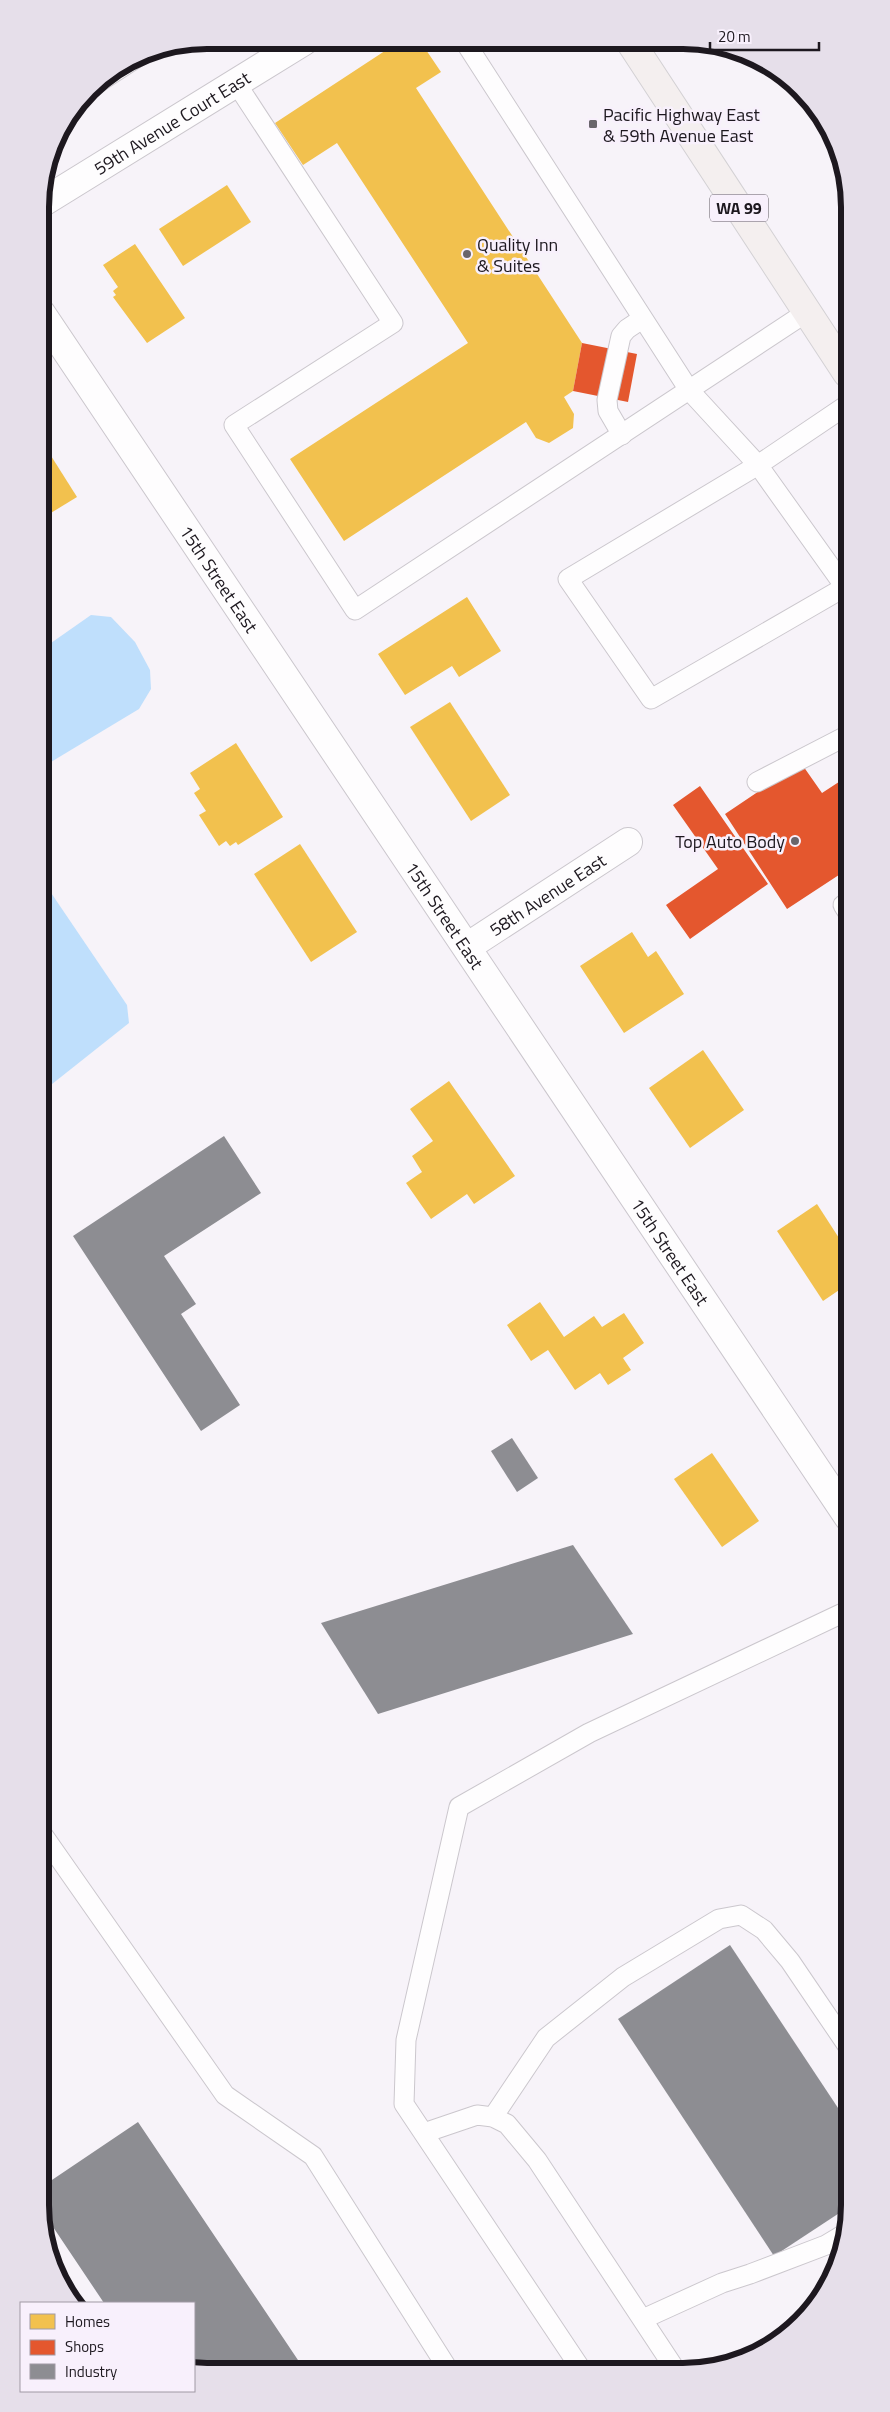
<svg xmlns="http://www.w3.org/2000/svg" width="890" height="2412" viewBox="0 0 890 2412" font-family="'Titillium Web',sans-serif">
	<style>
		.water { fill: #bfdffc }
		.homes { fill: #f2c14e }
		.shops { fill: #e4572e }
		.industry { fill: #8d8d92 }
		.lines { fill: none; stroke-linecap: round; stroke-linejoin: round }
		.lane-casing { stroke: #cbc7cd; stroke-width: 21 }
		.street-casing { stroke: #cbc7cd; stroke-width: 30 }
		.primary-casing { stroke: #d3d1d4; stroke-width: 30 }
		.lane { stroke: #fefdfe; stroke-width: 19 }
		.street { stroke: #fefdfe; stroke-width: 28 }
		.primary { stroke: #f4efef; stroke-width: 28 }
		.poi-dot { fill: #69656b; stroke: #f8f0fc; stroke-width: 2 }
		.labels { text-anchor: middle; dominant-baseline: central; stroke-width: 5; stroke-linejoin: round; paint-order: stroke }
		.shield { fill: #f8f0fc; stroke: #5f5961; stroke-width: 1 }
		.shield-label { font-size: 16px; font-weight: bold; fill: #1d181f }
		.poi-label { font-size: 18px; fill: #1d181f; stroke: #f8f0fc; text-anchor: start }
		.street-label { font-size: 18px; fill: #1d181f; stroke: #f8f0fc }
		.rim { fill: none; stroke: #1d181f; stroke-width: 6 }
	</style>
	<rect width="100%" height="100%" fill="#f7f3f9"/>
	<!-- water -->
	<g class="water">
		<path d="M 91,615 L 111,617 L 135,642 L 150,670 L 151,689 L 139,709 L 41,768 L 41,650 Z"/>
		<path d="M 41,878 L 127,1005 L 129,1023 L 42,1092 Z"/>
	</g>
	<!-- homes -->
	<g class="homes">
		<path d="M 400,41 L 420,41 L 441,72 L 416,88 L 582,343 L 573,391 L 564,397 L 574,414 L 573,428 L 549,443 L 536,438 L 526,422 L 344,541 L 290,459 L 468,343 L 337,143 L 303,165 L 275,123 Z"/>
		<path d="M 227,185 L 251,222 L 183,266 L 159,229 Z"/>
		<path d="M 135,244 L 185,318 L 147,343 L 113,297 L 116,295 L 113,291 L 118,287 L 103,265 Z"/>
		<path d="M 41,440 L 77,497 L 41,519 Z"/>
		<path d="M 467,597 L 501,651 L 459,677 L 452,666 L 405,695 L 378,654 Z"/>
		<path d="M 450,702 L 510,795 L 471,821 L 410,727 Z"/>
		<path d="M 236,743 L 283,817 L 238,845 L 236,842 L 230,846 L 226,841 L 219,846 L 199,815 L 206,811 L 194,793 L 200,789 L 190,773 Z"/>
		<path d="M 300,844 L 357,932 L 311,962 L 254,874 Z"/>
		<path d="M 632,932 L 648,957 L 656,951 L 684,994 L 624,1033 L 580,966 Z"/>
		<path d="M 703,1050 L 744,1110 L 690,1148 L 649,1088 Z"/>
		<path d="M 449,1081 L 515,1176 L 474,1204 L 467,1194 L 431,1219 L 406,1183 L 422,1172 L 412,1156 L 433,1141 L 410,1109 Z"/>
		<path d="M 817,1204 L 848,1252 L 848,1284 L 823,1301 L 777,1231 Z"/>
		<path d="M 540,1302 L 564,1337 L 594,1316 L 602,1327 L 624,1313 L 644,1343 L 623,1358 L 631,1370 L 608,1385 L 600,1373 L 575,1390 L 548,1350 L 531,1361 L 507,1325 Z"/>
		<path d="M 712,1453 L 759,1521 L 722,1547 L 674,1479 Z"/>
	</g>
	<!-- shops -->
	<g class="shops">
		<path d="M 582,343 L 637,354 L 628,402 L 573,391 Z"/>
		<path d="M 801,763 L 822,793 L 848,776 L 848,869 L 787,909 L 725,814 Z"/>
		<path d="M 700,786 L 768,884 L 690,939 L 666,905 L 718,869 L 673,805 Z"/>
	</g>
	<!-- industry -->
	<g class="industry">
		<path d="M 224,1136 L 261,1193 L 164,1256 L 196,1304 L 181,1314 L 240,1405 L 201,1431 L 73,1236 Z"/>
		<path d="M 512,1438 L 538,1478 L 517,1492 L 491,1451 Z"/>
		<path d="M 573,1545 L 633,1634 L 378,1714 L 321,1623 Z"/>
		<path d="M 730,1945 L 850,2126 L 850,2206 L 774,2256 L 618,2019 Z"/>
		<path d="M 138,2122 L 304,2369 L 194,2369 L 194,2303 L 104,2303 L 43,2212 L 43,2186 Z"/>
	</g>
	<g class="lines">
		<defs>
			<g id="lane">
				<path d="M 465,42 L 689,390 L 758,465 L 845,587 L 651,699 L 568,579 L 758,465 L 847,405"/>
				<path d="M 236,83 L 393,323 L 234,425 L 355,610 L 807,312"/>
				<path d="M 93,86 L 144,53"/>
				<path d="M 622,435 L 608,411 L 607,400 L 621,336 L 627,329 L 642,319"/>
				<path d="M 757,782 L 848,735"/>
				<path d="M 843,905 L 848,913"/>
				<path d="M 43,1835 L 225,2095 L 313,2156 L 448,2369"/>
				<path d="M 493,2117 L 546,2038 L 623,1977 L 719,1919 L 741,1915 L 764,1930 L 790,1961 L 849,2048"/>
				<path d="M 424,2133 L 477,2115 L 493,2117 L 507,2124 L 537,2160 L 675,2369"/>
				<path d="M 643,2319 L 722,2283 L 750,2274 L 826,2245 L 846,2233"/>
				<path d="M 581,2369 L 404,2104 L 406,2040 L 459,1807 L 589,1733 L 849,1610"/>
			</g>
			<g id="street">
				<path id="s1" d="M 40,204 L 304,41"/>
				<path id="s2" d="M 41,313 L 849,1518"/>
				<path id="s3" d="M 467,947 L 628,842"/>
			</g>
			<path id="primary" d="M 631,43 L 847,373"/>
		</defs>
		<!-- lane casing -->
		<use href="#lane" class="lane-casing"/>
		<!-- street casing -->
		<use href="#street" class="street-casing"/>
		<!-- primary casing -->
		<use href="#primary" class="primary-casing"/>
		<!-- lane -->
		<use href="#lane" class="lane"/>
		<!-- street -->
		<use href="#street" class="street"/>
		<!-- primary -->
		<use href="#primary" class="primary"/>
	</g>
	<!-- markers -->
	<g class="poi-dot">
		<rect x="588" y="119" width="10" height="10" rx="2.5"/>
		<circle cx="467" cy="254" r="5"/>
		<circle cx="795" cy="841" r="5"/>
	</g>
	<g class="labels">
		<!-- shield labels -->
		<rect class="shield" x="710" y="194.5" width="58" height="27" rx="4"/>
		<g class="shield-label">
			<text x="739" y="208">WA 99</text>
		</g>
		<!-- poi labels -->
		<g class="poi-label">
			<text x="603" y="114">Pacific Highway East<tspan x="603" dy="21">&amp; 59th Avenue East</tspan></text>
			<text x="477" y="244">Quality Inn<tspan x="477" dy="21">&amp; Suites</tspan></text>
			<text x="785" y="841" text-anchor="end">Top Auto Body</text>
		</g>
		<!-- street labels -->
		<g class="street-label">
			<text stroke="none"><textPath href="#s1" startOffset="155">59th Avenue Court East</textPath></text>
			<text stroke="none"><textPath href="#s2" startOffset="320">15th Street East</textPath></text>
			<text stroke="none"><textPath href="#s3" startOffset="96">58th Avenue East</textPath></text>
			<text stroke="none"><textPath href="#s2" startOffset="725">15th Street East</textPath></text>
			<text stroke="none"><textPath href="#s2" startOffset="1130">15th Street East</textPath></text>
		</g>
	</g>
	<!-- crop -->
	<path d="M0 0H890V2412H0ZM207 49H683A158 158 0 0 1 841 207V2205A158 158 0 0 1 683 2363H207A158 158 0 0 1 49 2205V207A158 158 0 0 1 207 49Z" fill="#e6dfea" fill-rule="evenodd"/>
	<path class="rim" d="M207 49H683A158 158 0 0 1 841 207V2205A158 158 0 0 1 683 2363H207A158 158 0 0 1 49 2205V207A158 158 0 0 1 207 49Z"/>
	<!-- legend -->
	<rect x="20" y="2302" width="175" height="90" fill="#f8f0fc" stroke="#a09aa4"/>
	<rect x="30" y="2314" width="25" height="15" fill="#f2c14e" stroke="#a09aa4"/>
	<text x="65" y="2327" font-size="15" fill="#1d181f">Homes</text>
	<rect x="30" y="2340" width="25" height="15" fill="#e4572e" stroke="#a09aa4"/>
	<text x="65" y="2352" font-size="15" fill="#1d181f">Shops</text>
	<rect x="30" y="2364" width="25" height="15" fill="#8d8d92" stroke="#a09aa4"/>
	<text x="65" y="2377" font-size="15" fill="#1d181f">Industry</text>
	<!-- scale -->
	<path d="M710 42v8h109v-8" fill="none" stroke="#1d181f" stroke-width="2.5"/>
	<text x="718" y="42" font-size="15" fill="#1d181f" stroke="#f8f0fc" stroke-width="4" paint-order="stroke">20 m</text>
</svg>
